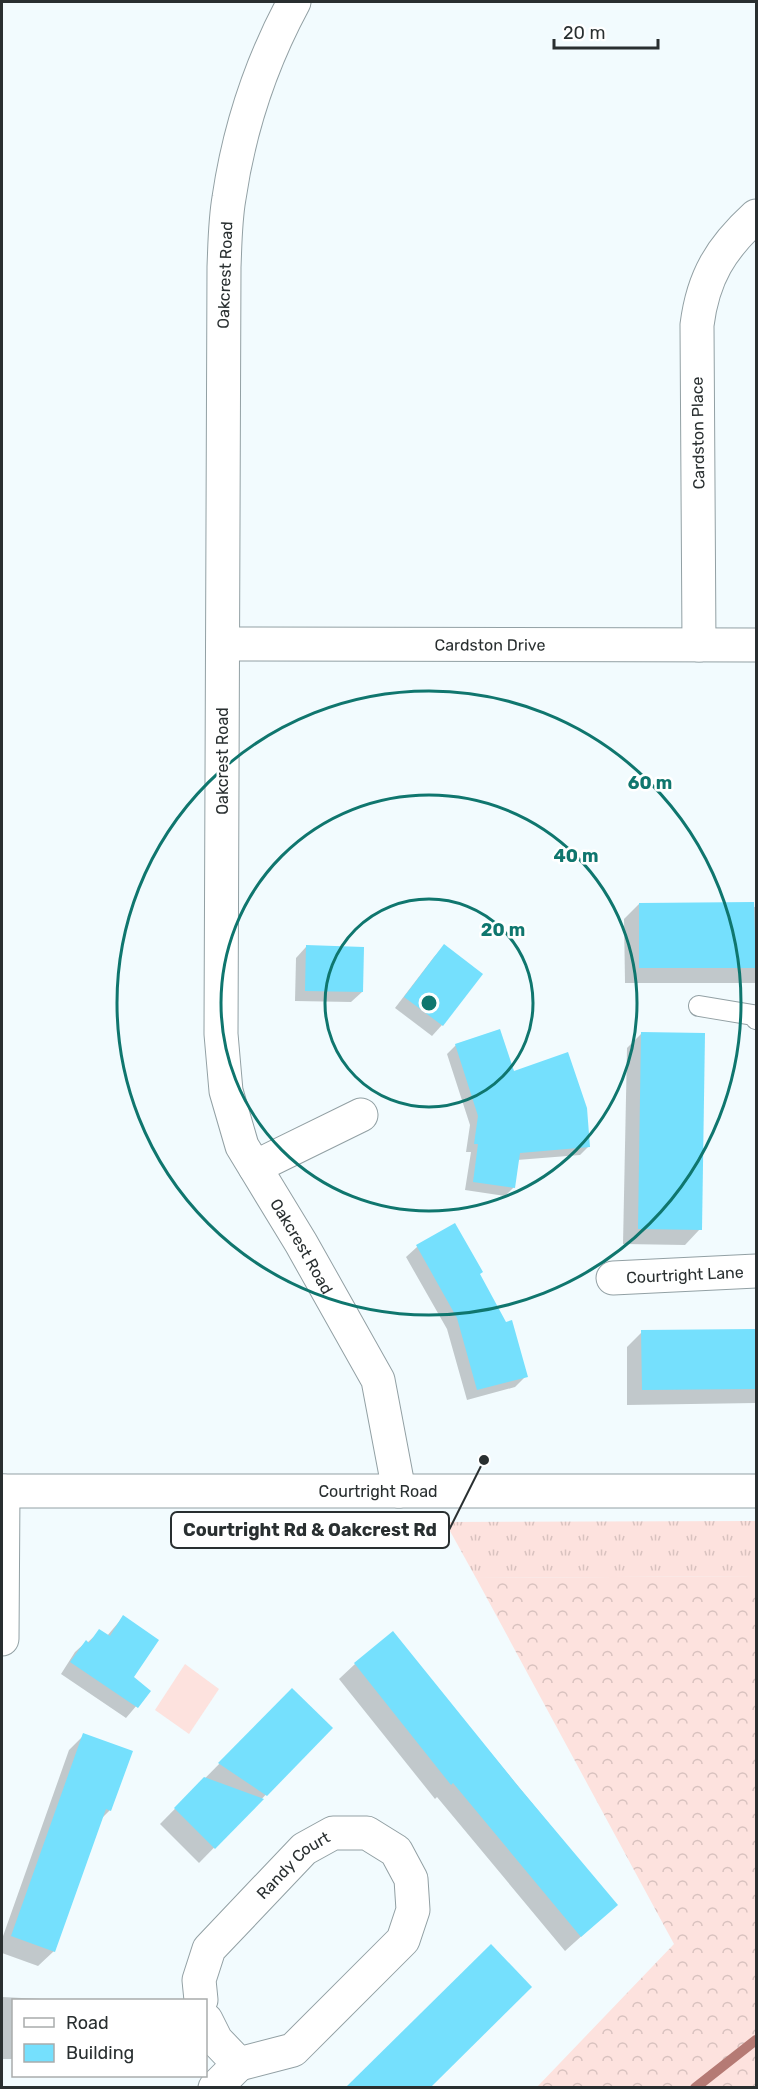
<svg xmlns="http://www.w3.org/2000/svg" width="758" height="2089" viewBox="0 0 758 2089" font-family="Rubik,sans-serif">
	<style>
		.grass { fill: url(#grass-tufts) }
		.forest { fill: url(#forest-crowns) }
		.park { fill: #fde2de }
		.shadow { fill: #0003 }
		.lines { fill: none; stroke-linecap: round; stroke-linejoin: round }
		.stream { stroke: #b57a74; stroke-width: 10 }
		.building { fill: #75e0fd }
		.service-casing { stroke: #92a0a4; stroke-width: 22 }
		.minor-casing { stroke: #92a0a4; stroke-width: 35 }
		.tertiary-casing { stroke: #92a0a4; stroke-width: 35 }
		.service { stroke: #fff; stroke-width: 20 }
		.minor { stroke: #fff; stroke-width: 33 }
		.tertiary { stroke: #fff; stroke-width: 33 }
		.ring { fill: none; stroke: #0f766e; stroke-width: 3 }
		.labels { text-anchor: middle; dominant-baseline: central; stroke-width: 5; stroke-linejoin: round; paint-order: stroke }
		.street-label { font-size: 16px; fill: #292f30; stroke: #fff }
		.centre { fill: #0f766e; stroke: #fff; stroke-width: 3 }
		.ring-label { font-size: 18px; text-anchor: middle; font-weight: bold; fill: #0f766e; stroke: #fff; stroke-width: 5; stroke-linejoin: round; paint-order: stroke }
		.leader { fill: none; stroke: #292f30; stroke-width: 2 }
		.callout-dot { fill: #292f30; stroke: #fff; stroke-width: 2 }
		.callout { fill: #fff; stroke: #292f30; stroke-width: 2 }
		.callout-label { font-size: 18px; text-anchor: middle; font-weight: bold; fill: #292f30 }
	</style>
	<defs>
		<pattern id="grass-tufts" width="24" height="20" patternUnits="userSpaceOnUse" patternTransform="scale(1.5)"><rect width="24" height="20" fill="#fde2de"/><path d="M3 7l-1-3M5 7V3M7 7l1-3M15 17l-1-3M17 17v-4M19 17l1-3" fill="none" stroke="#d9c2bf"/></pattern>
		<pattern id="forest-crowns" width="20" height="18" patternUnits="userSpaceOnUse" patternTransform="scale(1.5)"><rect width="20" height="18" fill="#fde2de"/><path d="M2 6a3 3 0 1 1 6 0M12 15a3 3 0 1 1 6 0" fill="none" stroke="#d9c2bf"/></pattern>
	</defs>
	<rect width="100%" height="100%" fill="#f2fbfe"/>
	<!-- grass -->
	<path class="grass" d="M 756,1521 L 756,1576 L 476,1578 L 445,1522 Z"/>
	<!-- forest -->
	<path class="forest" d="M 756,1576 L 756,2087 L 537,2087 L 674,1944 L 476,1578 Z"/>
	<!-- park -->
	<path class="park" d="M 185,1664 L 219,1689 L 189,1734 L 155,1710 Z"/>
	<!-- shadow -->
	<g class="shadow">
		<path d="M 639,904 L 756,907 L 756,983 L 625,983 L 624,919 Z"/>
		<path d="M 444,946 L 442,1025 L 432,1036 L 395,1008 L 434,957 Z"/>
		<path d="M 306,947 L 362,992 L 351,1002 L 295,1001 L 296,958 Z"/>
		<path d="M 642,1033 L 700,1229 L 685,1245 L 623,1244 L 627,1048 Z"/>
		<path d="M 456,1045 L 513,1073 L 589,1146 L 580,1155 L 517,1160 L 514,1187 L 505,1196 L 465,1190 L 471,1152 L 466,1152 L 470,1125 L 447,1054 Z"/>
		<path d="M 455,1225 L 526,1376 L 515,1387 L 467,1400 L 447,1329 L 406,1257 L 417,1247 Z"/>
		<path d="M 756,1331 L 756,1403 L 627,1405 L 627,1347 L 642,1332 Z"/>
		<path d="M 123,1617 L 132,1678 L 149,1691 L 126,1718 L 61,1674 L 75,1652 L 86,1642 L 87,1643 L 100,1631 L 107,1636 Z"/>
		<path d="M 392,1633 L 616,1905 L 565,1951 L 437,1797 L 435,1799 L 339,1679 L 355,1664 Z"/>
		<path d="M 292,1690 L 331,1728 L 199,1863 L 160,1824 Z"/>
		<path d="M 84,1735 L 110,1810 L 100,1820 L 54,1951 L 38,1966 L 2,1953 L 2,1939 L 69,1750 Z"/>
		<path d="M 2,1997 L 62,2000 L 14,2000 L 14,2059 L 2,2059 Z"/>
	</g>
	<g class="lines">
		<!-- stream -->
		<path class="stream" d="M 695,2088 L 756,2040"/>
	</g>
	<!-- building -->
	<g class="building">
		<path d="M 754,902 L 756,968 L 639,968 L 639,903 Z"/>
		<path d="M 444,944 L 483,974 L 443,1026 L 404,997 Z"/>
		<path d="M 306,945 L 364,947 L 363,992 L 305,991 Z"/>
		<path d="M 500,1029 L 514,1071 L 568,1052 L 587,1108 L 590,1147 L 520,1153 L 515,1188 L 473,1182 L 478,1144 L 474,1144 L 478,1116 L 455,1044 Z"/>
		<path d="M 641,1032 L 705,1033 L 702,1230 L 638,1229 Z"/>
		<path d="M 455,1223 L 483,1272 L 480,1274 L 506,1322 L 512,1320 L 528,1377 L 477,1390 L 457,1318 L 416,1245 Z"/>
		<path d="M 756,1329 L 756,1389 L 642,1390 L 641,1330 Z"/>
		<path d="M 123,1615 L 159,1640 L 134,1677 L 151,1691 L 138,1708 L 70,1662 L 86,1640 L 89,1643 L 99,1629 L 110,1636 Z"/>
		<path d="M 393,1631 L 518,1786 L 618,1905 L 581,1937 L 453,1783 L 451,1785 L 354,1663 Z"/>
		<path d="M 292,1688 L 333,1728 L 267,1796 L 218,1763 Z"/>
		<path d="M 83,1733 L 133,1751 L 111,1811 L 106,1809 L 55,1952 L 11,1936 Z"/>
		<path d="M 204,1777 L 264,1799 L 215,1849 L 174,1808 Z"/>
		<path d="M 491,1944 L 532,1987 L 430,2088 L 345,2088 Z"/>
	</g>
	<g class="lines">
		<defs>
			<path id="service" d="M 699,1006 L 753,1015 L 756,1019"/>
			<g id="minor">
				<path id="s1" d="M 294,2 C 261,63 239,130 229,198 C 225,221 225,244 224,267 L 221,1034 L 226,1091 L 242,1146 L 301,1243 L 378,1380 L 399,1491"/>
				<path id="s2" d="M 223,644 L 756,645"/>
				<path d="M 699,645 L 697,325 C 703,277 721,248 756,216"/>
				<path d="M 255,1167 L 361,1115"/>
				<path id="s3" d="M 613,1278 L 756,1271"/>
				<path d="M 2,1639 L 3,1491"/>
				<path id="s4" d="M 201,2000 L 199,1980 L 209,1949 L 304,1849 L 333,1833 L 367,1833 L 396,1851 L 411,1879 L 413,1910 L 403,1940 L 293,2050 L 239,2064 L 216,2040 L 206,2020"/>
				<path d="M 215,2088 L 239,2064"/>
			</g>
			<g id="tertiary">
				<path id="s5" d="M 2,1491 L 756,1491"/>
			</g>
		</defs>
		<!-- service casing -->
		<use href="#service" class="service-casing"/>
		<!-- minor casing -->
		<use href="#minor" class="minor-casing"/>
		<!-- tertiary casing -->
		<use href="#tertiary" class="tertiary-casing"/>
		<!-- service -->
		<use href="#service" class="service"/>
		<!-- minor -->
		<use href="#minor" class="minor"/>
		<!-- tertiary -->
		<use href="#tertiary" class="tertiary"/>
	</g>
	<!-- distance rings -->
	<g class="ring">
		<circle cx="429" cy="1003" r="104"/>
		<circle cx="429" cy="1003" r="208"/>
		<circle cx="429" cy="1003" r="312"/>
	</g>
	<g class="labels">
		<!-- street labels -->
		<g class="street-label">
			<text transform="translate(225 275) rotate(-88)">Oakcrest Road</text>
			<text transform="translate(698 433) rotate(-91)">Cardston Place</text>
			<text stroke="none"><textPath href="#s2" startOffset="267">Cardston Drive</textPath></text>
			<text transform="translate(222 761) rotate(-90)">Oakcrest Road</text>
			<text stroke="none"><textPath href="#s1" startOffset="1275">Oakcrest Road</textPath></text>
			<text stroke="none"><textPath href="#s3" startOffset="72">Courtright Lane</textPath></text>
			<text stroke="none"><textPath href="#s5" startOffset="376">Courtright Road</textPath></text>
			<text stroke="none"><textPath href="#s4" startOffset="172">Randy Court</textPath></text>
		</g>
	</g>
	<circle cx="429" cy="1003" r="9" class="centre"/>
	<g class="ring-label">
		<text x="650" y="789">60 m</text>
		<text x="576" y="862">40 m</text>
		<text x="503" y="936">20 m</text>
	</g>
	<!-- callouts -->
	<path class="leader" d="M484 1460L449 1530"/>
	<circle class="callout-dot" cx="484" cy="1460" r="6"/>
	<rect class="callout" x="171" y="1512" width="278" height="36" rx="6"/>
	<g class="callout-label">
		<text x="310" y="1536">Courtright Rd &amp; Oakcrest Rd</text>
	</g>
	<!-- border -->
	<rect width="758" height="2089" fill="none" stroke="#292f30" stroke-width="6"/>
	<!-- legend -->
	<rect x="12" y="1999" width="195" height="78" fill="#ffffff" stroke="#a9acac" stroke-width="1.5"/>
	<rect x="24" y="2018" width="30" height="9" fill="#ffffff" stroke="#a9acac" stroke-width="1.5"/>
	<text x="66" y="2029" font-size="18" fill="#292f30">Road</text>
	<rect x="24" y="2044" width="30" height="18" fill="#75e0fd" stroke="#a9acac" stroke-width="1.5"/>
	<text x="66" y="2059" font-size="18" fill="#292f30">Building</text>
	<!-- scale -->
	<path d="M554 39v9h104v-9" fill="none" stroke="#292f30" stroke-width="3"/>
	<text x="563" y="39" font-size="18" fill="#292f30" stroke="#ffffff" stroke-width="4.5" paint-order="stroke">20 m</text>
</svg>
